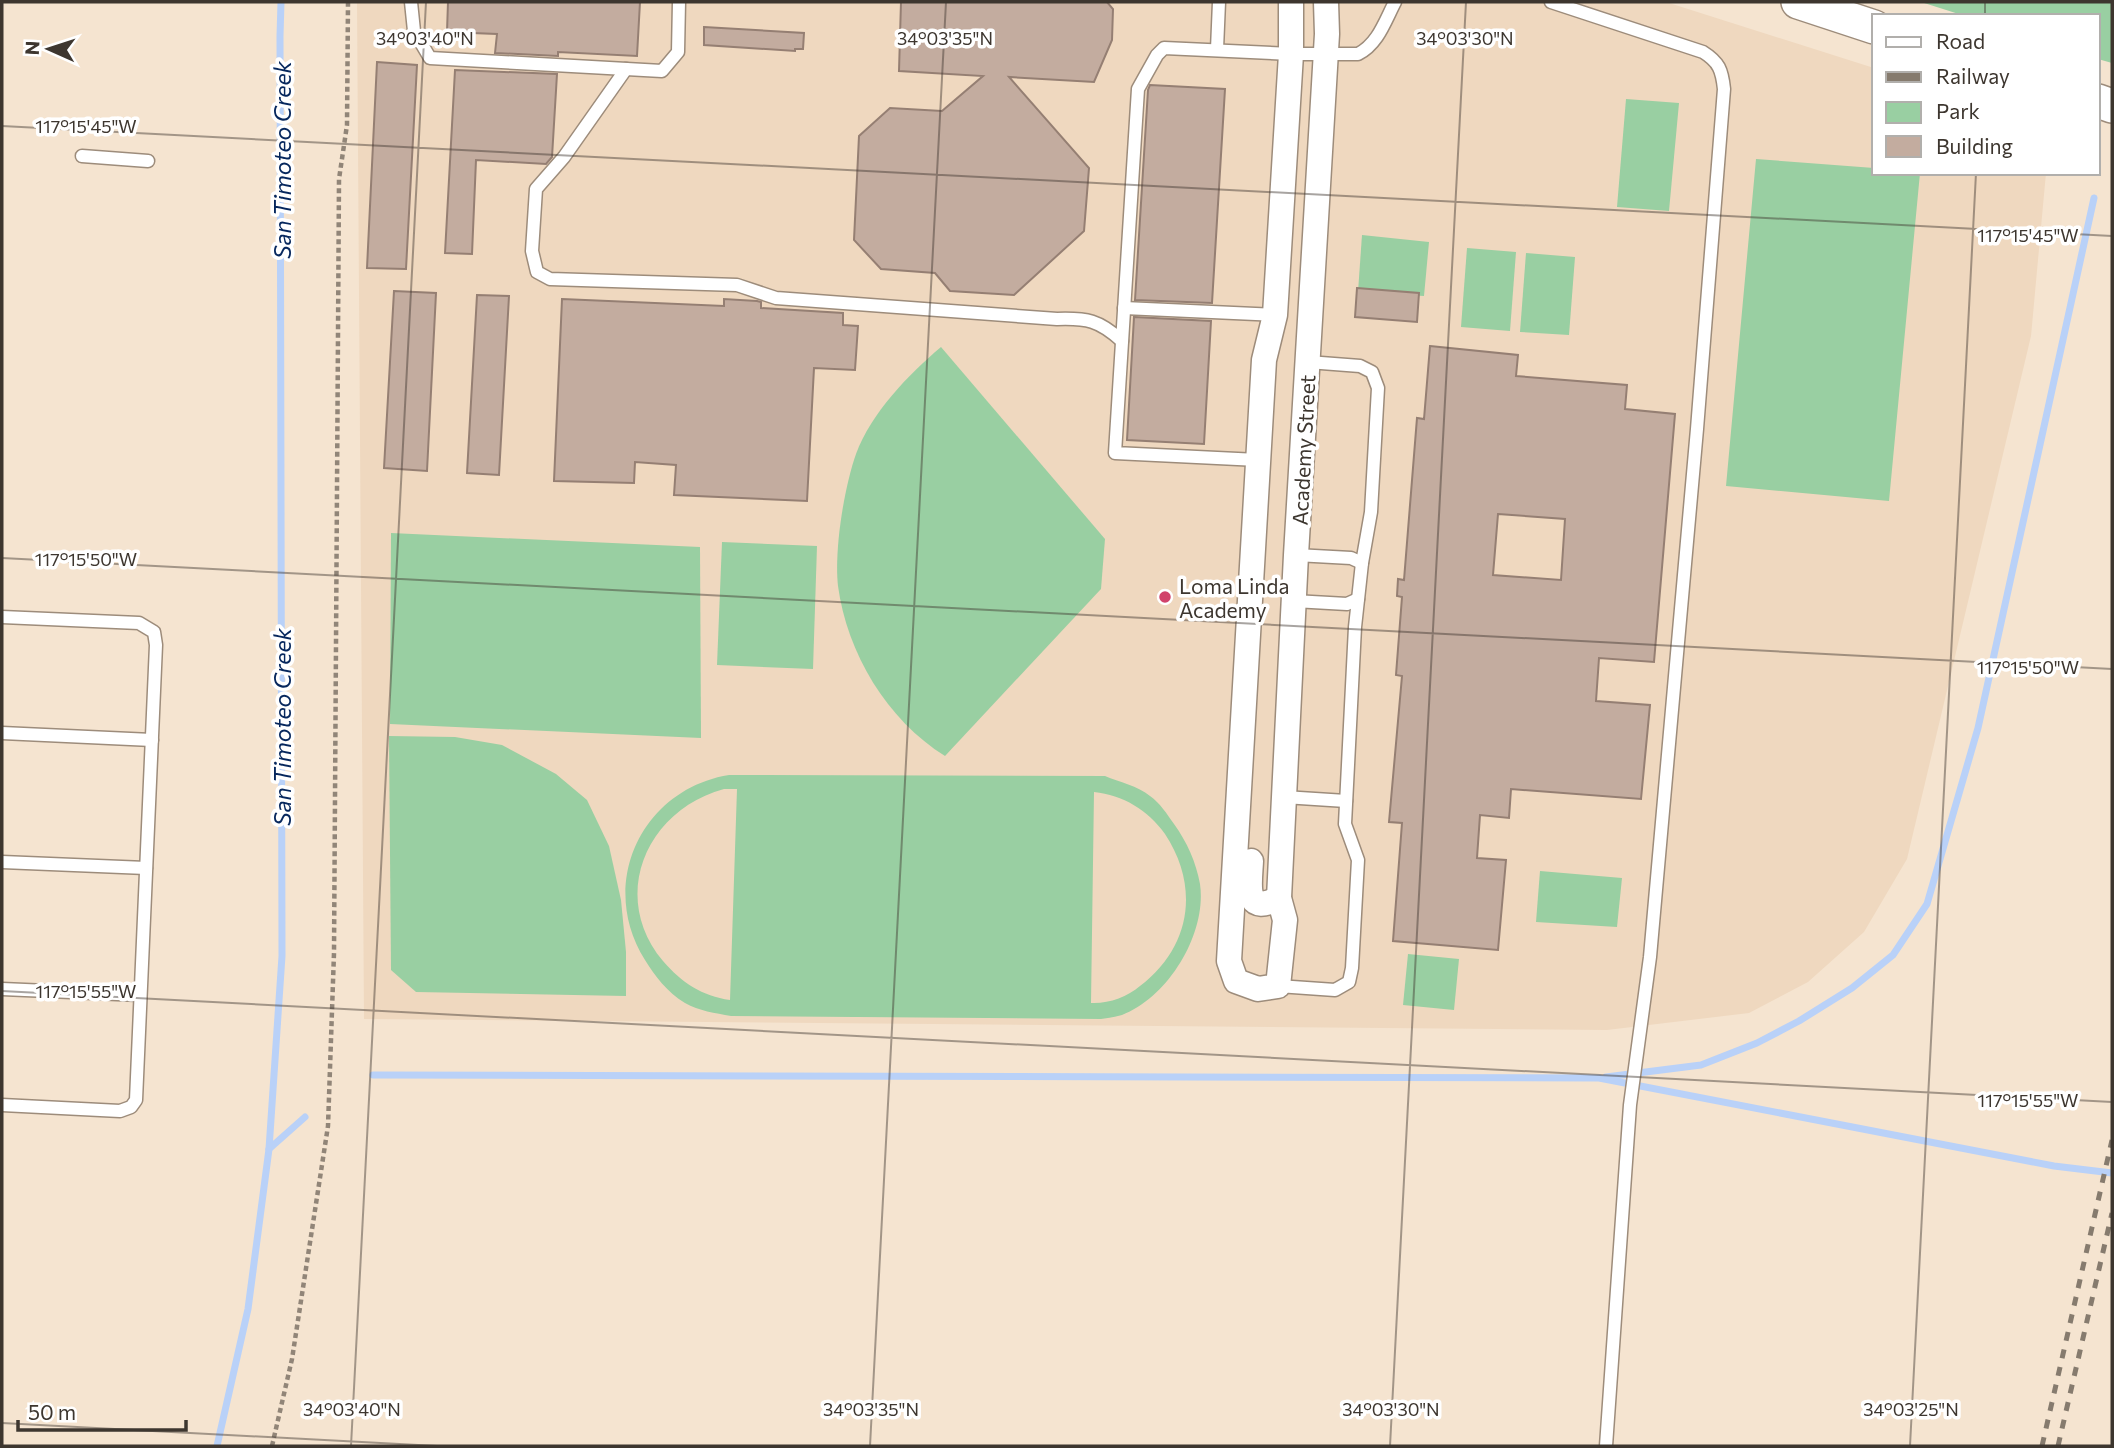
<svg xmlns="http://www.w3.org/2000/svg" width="2114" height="1448" viewBox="0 0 2114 1448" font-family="Commissioner,sans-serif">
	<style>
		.built { fill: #efd8bf }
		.green { fill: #99cfa2; fill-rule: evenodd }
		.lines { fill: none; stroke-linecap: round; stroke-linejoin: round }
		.stream { stroke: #b9d1f8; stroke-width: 7 }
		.building { fill: #c3ac9f; stroke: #957f73; stroke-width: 2; fill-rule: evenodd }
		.service-casing { stroke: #9d8c7b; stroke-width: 15 }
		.minor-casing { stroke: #9d8c7b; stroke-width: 27 }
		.secondary-casing { stroke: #9d8c7b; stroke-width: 36 }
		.path { stroke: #918578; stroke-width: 4.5; stroke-dasharray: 5 3.5; stroke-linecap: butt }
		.service { stroke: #fff; stroke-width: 12 }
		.minor { stroke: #fff; stroke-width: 24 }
		.secondary { stroke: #fff; stroke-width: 33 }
		.rail { stroke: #867b6e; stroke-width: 5; stroke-dasharray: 9 9; stroke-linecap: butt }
		.ticks { fill: none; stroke: #3d362f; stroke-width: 2; stroke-opacity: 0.45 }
		.poi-dot { fill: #d1426b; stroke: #fff; stroke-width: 2.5 }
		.labels { text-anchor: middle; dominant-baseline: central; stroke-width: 7; stroke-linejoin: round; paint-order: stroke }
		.street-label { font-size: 21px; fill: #3d362f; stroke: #fff }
		.poi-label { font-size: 21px; fill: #3d362f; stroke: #fff; text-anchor: start }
		.water-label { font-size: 23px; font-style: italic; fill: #06275d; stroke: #fff }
		.ticks-label { font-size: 18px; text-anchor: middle; fill: #3d362f; stroke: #fff; stroke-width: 7; stroke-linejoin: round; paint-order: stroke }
	</style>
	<rect width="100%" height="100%" fill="#f5e4d0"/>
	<!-- built -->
	<path class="built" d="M 357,2 L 1666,2 L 1874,68 L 1874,173 L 2046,173 L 2031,336 L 1907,859 L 1864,932 L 1808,982 L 1749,1013 L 1607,1030 L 364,1019 Z"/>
	<!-- green -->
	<g class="green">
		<path d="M 1921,2 L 2112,2 L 2112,63 L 2098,59 L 2098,16 L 1965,16 Z"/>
		<path d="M 1626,99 L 1679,103 L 1669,211 L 1617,207 Z"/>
		<path d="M 1756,159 L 1874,168 L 1874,173 L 1920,173 L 1889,501 L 1726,486 Z"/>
		<path d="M 1362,235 L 1429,242 L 1424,296 L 1358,292 Z"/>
		<path d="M 1467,248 L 1516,252 L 1510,331 L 1461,327 Z"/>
		<path d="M 1526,253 L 1575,257 L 1569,335 L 1520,332 Z"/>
		<path d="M 941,347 L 1105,539 L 1101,589 L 945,756 C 887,720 847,653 838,586 C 834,550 844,488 856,454 C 871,413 908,375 941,347 Z"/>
		<path d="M 391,533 L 700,547 L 701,738 L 390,724 Z"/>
		<path d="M 722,542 L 817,546 L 813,669 L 717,665 Z"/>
		<path d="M 389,736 L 455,737 L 502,745 L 556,774 L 587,800 L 609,846 L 621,900 L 626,952 L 626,996 L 416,992 L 391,970 Z"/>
		<path d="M 729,775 L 1105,776 C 1119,782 1138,786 1150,796 C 1160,803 1167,814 1174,824 C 1187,842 1196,862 1200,884 C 1207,933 1169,997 1122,1015 C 1115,1017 1108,1018 1101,1019 L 731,1016 C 715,1013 699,1011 685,1003 C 667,992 655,976 645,960 C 597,884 642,789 729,775 ZM 724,789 L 737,789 L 730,1000 C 702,996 682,983 663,961 C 609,897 646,810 724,789 ZM 1094,792 C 1123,795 1148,810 1165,834 C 1200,887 1191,947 1140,986 C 1127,997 1108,1004 1091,1003 Z"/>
		<path d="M 1540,871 L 1622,878 L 1617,927 L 1536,922 Z"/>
		<path d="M 1408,954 L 1459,959 L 1454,1010 L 1403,1005 Z"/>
	</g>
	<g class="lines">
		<!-- stream -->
		<g class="stream">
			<path d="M 373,1075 L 1599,1078 L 2054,1166 L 2112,1173"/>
			<path d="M 1606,1077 L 1701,1065 L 1757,1043 L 1799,1021 L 1852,988 L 1893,955 L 1927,904 L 1978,728 L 2094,198"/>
			<path d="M 269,1149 L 305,1117"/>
			<path d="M 217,1446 L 248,1309 L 269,1149 L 282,956 L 280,36 L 281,2"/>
		</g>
	</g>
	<!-- building -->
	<g class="building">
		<path d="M 448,2 L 640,2 L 637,56 L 558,52 L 558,56 L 495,53 L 497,34 L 447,32 Z"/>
		<path d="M 901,2 L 1107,2 L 1113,9 L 1112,40 L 1094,82 L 1009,77 L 1089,168 L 1084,231 L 1014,295 L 950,291 L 935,273 L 881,269 L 854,240 L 859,136 L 890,108 L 942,111 L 983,76 L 899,71 Z"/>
		<path d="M 704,27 L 804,33 L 803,49 L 795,49 L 795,51 L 704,45 Z"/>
		<path d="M 377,62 L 417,65 L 406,269 L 367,268 Z"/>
		<path d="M 455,70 L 557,74 L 552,157 L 546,164 L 476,160 L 472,254 L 445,253 Z"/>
		<path d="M 1150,85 L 1225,89 L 1212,303 L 1135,300 L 1148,90 Z"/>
		<path d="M 1357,288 L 1419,293 L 1417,322 L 1355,317 Z"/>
		<path d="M 394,291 L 436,293 L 427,471 L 384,468 Z"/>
		<path d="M 477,295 L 509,296 L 499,475 L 467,473 Z"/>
		<path d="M 562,299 L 724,306 L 724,299 L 757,301 L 761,302 L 761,308 L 843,313 L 843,325 L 858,326 L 855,370 L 814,368 L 807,501 L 674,495 L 676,465 L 635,462 L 634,483 L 554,481 Z"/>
		<path d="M 1134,317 L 1211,321 L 1204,444 L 1127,440 Z"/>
		<path d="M 1430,346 L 1518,355 L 1516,376 L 1627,385 L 1625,409 L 1675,414 L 1654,662 L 1599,658 L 1596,701 L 1650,705 L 1641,799 L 1511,789 L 1509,818 L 1480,815 L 1477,858 L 1506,860 L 1498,950 L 1393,941 L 1402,823 L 1389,822 L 1402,676 L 1396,675 L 1402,597 L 1397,596 L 1398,579 L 1404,580 L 1417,418 L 1424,419 ZM 1498,514 L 1565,519 L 1561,580 L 1493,575 Z"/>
	</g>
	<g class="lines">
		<defs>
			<g id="service">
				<path d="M 411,2 L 414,31 L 430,58 L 662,71 L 678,52 L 679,2"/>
				<path d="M 1551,2 L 1703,52 C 1719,62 1722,70 1724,89 L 1697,429 L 1650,957 L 1630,1105 L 1606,1446"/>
				<path d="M 1217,49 L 1219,2"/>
				<path d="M 626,69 L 564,157 L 536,189 L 532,251 L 537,272 L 550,279 L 737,285 L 776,298 L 1057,319 C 1087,318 1099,320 1122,341"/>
				<path d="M 82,156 L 148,161"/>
				<path d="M 1124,308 L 1275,315"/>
				<path d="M 1258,460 L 1115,453 L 1138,89 L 1157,55 L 1164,48 L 1291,54 L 1358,54 C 1378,44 1385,21 1395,2"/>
				<path d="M 1296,555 L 1351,558 L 1362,563"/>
				<path d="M 1294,601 L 1347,604 L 1358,599"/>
				<path d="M 2,617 L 139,623 L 154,632 L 156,645 L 136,1100 L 131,1107 L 120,1111 L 2,1105"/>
				<path d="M 2,733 L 152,740"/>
				<path d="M 1284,797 L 1346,801"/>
				<path d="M 2,862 L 146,868"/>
				<path d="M 1278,986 L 1335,990 L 1349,982 L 1352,968 L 1358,860 L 1345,824 L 1355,627 L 1362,563 L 1371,512 L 1378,388 L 1372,372 L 1360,366 L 1308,362"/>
				<path d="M 2,989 L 140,995"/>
			</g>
			<g id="minor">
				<path d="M 1291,2 L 1291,54 L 1275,315 L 1264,360 L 1229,961 L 1236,981 L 1258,989 L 1278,986 L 1285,920 L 1279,898 L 1296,555 L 1327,34 L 1326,2"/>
				<path d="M 1251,861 C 1250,884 1243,917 1279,898"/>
			</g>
			<g id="secondary">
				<path d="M 1798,2 L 1874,27"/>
				<path d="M 2098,101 L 2112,106"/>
			</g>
		</defs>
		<!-- service casing -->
		<use href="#service" class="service-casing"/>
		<!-- minor casing -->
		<use href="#minor" class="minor-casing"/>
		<!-- secondary casing -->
		<use href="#secondary" class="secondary-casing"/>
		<!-- path -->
		<path class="path" d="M 272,1446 L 292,1359 L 328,1126 L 334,953 L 339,179 L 347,125 L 348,2"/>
		<!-- service -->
		<use href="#service" class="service"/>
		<!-- minor -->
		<use href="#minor" class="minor"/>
		<!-- secondary -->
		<use href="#secondary" class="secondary"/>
		<!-- rail -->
		<g class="rail">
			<path d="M 2042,1446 L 2112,1140"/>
			<path d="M 2058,1446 L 2112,1213"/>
		</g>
	</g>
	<!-- ticks -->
	<path class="ticks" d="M 1985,16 L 1985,2M 2,126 L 2112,236M 2,558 L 2112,669M 2,991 L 2112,1102M 2,1423 L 437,1446M 351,1446 L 426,2M 870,1446 L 946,2M 1390,1446 L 1466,2M 1910,1446 L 1976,173"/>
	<!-- markers -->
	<circle class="poi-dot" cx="1165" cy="597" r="7"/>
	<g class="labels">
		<!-- street labels -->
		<g class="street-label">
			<text transform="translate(1303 450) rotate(-87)">Academy Street</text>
		</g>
		<!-- poi labels -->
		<g class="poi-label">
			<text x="1179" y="585">Loma Linda<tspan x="1179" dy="24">Academy</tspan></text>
		</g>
		<!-- water labels -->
		<g class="water-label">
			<text transform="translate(282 160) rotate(-90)">San Timoteo Creek</text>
			<text transform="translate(282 727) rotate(-90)">San Timoteo Creek</text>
		</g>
	</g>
	<g class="ticks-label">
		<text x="425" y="45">34°03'40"N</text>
		<text x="945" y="45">34°03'35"N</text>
		<text x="1465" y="45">34°03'30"N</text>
		<text x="86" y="133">117°15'45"W</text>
		<text x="2028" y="242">117°15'45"W</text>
		<text x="86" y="566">117°15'50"W</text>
		<text x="2028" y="674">117°15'50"W</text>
		<text x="86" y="998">117°15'55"W</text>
		<text x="2028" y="1107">117°15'55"W</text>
		<text x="352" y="1416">34°03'40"N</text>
		<text x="871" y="1416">34°03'35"N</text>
		<text x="1391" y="1416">34°03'30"N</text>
		<text x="1911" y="1416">34°03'25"N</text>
	</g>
	<!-- border -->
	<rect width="2114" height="1448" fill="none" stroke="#3d362f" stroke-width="7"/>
	<!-- legend -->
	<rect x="1872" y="14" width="228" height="161" fill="#ffffff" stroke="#b1afac" stroke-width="2"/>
	<rect x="1886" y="37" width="35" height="10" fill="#ffffff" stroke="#b1afac" stroke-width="2"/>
	<text x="1936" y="49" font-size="21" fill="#3d362f">Road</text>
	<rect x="1886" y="72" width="35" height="10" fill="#867b6e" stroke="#b1afac" stroke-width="2"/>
	<text x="1936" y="84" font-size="21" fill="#3d362f">Railway</text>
	<rect x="1886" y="102" width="35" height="21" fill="#99cfa2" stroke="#b1afac" stroke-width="2"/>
	<text x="1936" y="119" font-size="21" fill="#3d362f">Park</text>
	<rect x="1886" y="136" width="35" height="21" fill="#c3ac9f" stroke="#b1afac" stroke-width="2"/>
	<text x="1936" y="154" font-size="21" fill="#3d362f">Building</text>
	<!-- north arrow -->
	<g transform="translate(49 49) rotate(273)" stroke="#ffffff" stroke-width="5" paint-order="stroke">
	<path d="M0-5L12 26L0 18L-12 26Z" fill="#3d362f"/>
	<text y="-10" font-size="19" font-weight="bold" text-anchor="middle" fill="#3d362f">N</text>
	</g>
	<!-- scale -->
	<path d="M18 1420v10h168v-10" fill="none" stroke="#3d362f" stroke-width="3.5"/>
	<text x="28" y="1420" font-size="21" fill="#3d362f" stroke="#ffffff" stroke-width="5" paint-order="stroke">50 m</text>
</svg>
